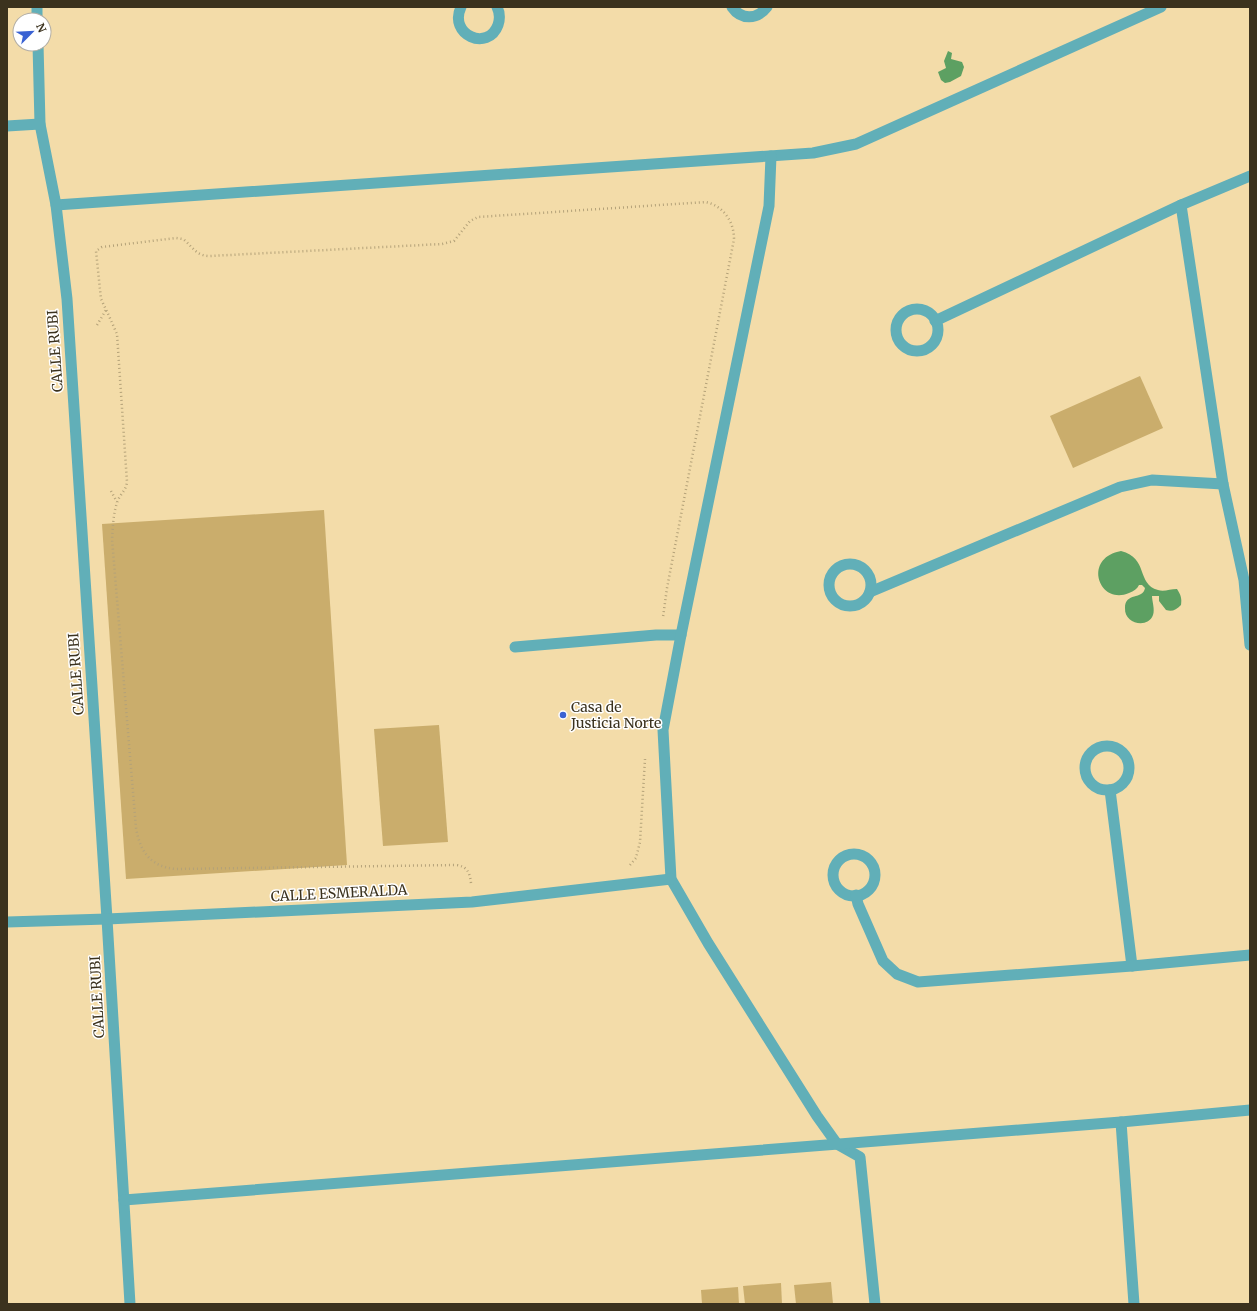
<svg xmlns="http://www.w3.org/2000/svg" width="1257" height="1311" viewBox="0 0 1257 1311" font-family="Merriweather,serif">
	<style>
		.green { fill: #caad6c }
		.water { fill: #5da062 }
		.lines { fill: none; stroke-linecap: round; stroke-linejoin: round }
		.path { stroke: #b4a279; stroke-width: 2.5; stroke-dasharray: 1 3; stroke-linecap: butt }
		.service { stroke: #61afb8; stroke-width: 11 }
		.minor { stroke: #61afb8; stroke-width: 11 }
		.poi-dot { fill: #3a62d3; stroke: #fff; stroke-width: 1.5 }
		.labels { text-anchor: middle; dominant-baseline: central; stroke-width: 3; stroke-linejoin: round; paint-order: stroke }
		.street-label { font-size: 14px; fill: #3b321e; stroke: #fff }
		.poi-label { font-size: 14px; fill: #3b321e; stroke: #fff; text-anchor: start }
	</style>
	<rect width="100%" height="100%" fill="#f3dca9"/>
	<!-- green -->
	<g class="green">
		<path d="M 1140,376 L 1163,428 L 1073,468 L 1050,416 Z"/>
		<path d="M 324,510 L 347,865 L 126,879 L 102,524 Z"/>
		<path d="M 439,725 L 448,842 L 383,846 L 374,729 Z"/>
		<path d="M 831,1282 L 833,1304 L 796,1304 L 794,1285 Z"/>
		<path d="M 781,1283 L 782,1304 L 745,1304 L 743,1286 Z"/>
		<path d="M 738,1287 L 739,1304 L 702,1304 L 701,1290 Z"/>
	</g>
	<!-- water -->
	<g class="water">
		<path d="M 948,51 L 952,53 L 951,59 L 962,62 L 964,67 L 961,76 L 950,82 L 945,83 L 941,80 L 938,72 L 946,68 L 944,61 Z"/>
		<path d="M 1121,551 C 1149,558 1136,584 1158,590 C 1164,592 1170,589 1177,589 C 1181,595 1182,599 1181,605 C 1176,610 1172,612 1166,610 L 1159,601 L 1159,596 L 1152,596 C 1152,601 1155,609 1153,615 C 1148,629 1124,624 1125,608 C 1125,592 1143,600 1145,588 L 1142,585 L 1139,585 C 1137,589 1134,591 1129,593 C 1099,606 1082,558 1121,551 Z"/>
	</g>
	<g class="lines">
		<!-- path -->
		<g class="path">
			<path d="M 97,325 L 106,310"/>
			<path d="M 111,491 L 117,502"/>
			<path d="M 630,865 L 636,858 L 640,842 L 645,759"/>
			<path d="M 471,883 C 470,873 467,866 456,865 L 176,869 C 151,867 140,852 136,828 L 112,539 C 113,527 113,514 117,503 C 119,495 126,491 127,482 L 117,334 L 109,316 L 101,299 L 96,251 L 102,247 L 176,238 L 183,239 C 193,247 196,256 210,256 L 442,244 L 454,241 L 470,221 L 478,217 L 706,202 C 723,206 734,221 734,239 L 667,588 L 663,617"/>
		</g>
		<!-- service -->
		<g class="service">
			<path d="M 56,205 L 813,153 L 856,144 L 1161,7"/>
			<path d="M 515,647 L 656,635 L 681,635"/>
		</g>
		<!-- minor -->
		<g class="minor">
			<path d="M 37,7 L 37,20"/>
			<path d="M 461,7 C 448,35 488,52 498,25 C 500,19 500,13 497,7"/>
			<path d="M 732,7 C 741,20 757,20 767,7"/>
			<path d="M 38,44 L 40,124 L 56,205 L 67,299 L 107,919 L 130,1304"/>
			<path d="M 7,126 L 40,124"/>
			<path d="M 771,156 L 769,206 L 681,635 L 663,730 L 671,879 L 708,943 L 817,1116 L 837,1144 L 860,1157 L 875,1304"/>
			<path d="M 1181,205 L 1223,484 L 1244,580 L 1250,645"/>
			<circle cx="917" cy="330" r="21"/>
			<path d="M 935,321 L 1181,205 L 1250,176"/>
			<circle cx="850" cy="585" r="21"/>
			<path d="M 870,592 L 1120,487 L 1152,480 L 1223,484"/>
			<circle cx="1107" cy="768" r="22"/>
			<path d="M 1110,790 L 1132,966"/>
			<circle cx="854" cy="875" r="21"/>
			<path d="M 856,895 L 858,904 L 883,961 L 897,974 L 918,982 L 1132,966 L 1250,955"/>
			<path d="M 7,922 L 107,919 L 472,902 L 671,879"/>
			<path d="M 1121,1122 L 1134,1304"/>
			<path d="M 124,1200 L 1121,1122 L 1250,1110"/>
		</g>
	</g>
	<!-- markers -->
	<circle class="poi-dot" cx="563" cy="715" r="4"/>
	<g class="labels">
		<!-- street labels -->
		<g class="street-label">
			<text transform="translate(55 351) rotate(-94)">CALLE RUBI</text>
			<text transform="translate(76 674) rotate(-94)">CALLE RUBI</text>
			<text transform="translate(339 893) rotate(-3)">CALLE ESMERALDA</text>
			<text transform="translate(97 997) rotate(-93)">CALLE RUBI</text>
		</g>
		<!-- poi labels -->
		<g class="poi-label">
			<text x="571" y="707">Casa de<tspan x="571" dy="16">Justicia Norte</tspan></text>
		</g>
	</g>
	<!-- border -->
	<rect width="1257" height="1311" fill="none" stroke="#3b321e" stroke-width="16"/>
	<!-- north arrow -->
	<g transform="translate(32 32) rotate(66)"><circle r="19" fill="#ffffff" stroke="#b1ada5"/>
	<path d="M0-3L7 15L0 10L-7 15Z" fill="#3a62d3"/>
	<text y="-6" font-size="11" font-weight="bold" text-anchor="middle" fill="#3b321e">N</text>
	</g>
</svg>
